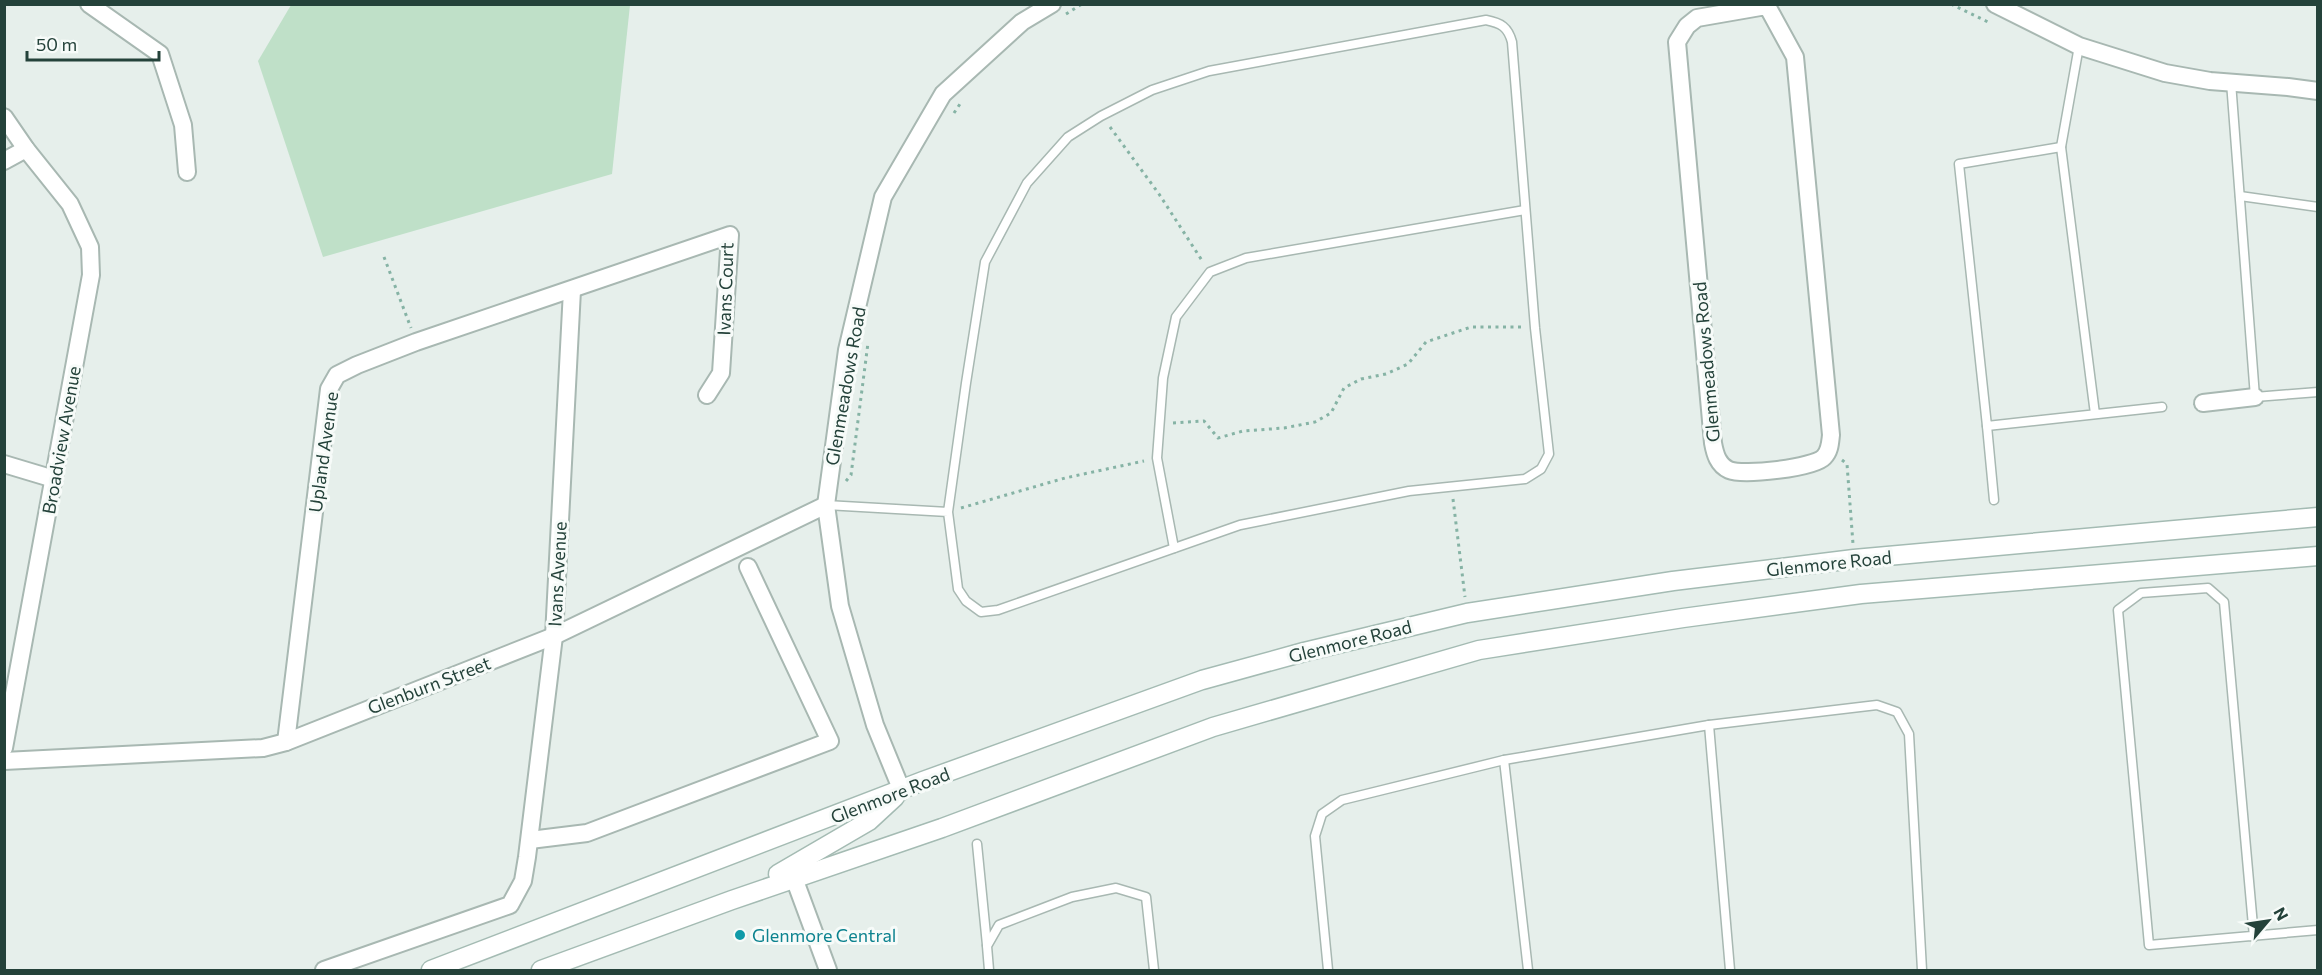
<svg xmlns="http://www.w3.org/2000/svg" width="2322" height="975" viewBox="0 0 2322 975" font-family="Commissioner,sans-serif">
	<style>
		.green { fill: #bfe0c8 }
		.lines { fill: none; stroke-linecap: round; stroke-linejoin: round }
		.lane-casing { stroke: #a8b8b2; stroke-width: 11 }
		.street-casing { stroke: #a8b8b2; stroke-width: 20 }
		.secondary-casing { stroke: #a4bbb3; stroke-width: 21 }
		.path { stroke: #86b3a5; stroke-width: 3; stroke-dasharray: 3 4.5; stroke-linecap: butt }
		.lane { stroke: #fff; stroke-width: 8 }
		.street { stroke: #fff; stroke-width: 16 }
		.secondary { stroke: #fff; stroke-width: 18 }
		.culture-dot { fill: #0f9aa8; stroke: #f7fbf9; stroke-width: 2 }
		.labels { text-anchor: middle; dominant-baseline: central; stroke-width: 6; stroke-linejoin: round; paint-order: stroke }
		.street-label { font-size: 18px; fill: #24423a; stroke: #f7fbf9 }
		.culture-label { font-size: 18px; fill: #0d838f; stroke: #f7fbf9; text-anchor: start }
	</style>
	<rect width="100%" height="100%" fill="#e6efeb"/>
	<!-- green -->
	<path class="green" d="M 291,5 L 630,5 L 612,174 L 323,257 L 258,61 Z"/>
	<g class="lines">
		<defs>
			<g id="lane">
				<path d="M 2231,82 L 2255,397 L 2318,392"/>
				<path d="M 2061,147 L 2079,46"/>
				<path d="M 2240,196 L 2318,207"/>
				<path d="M 2095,414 L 2061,147 L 1959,164 L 1987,426 L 2162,407"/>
				<path d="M 1987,426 L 1994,500"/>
				<path d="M 826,505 L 948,512 L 958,589 L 966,601 L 981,612 L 998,610 L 1240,525 L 1409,491 L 1525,479 L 1541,469 L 1549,454 L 1535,328 L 1512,42 C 1508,27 1501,23 1486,20 L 1209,71 L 1152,90 L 1101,116 L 1068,137 L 1027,183 L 985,262 L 966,383 L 948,512"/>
				<path d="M 1174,548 L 1157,458 L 1163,378 L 1176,317 L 1210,272 L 1246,258 L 1525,210"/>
				<path d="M 1709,725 L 1730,970"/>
				<path d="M 1504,760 L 1528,970"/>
				<path d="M 977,844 L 987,945"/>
				<path d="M 2254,937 L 2224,602 L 2208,588 L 2141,593 L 2118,610 L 2149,945 L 2318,930"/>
				<path d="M 989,970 L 987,946 L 999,925 L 1072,897 L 1116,888 L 1146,897 L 1154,970"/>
				<path d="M 1328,970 L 1315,836 L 1322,814 L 1342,800 L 1504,760 L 1709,725 L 1877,705 L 1897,712 L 1909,734 L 1922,970"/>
			</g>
			<g id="street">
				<path d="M 89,4 L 160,54 L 183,125 L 187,172"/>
				<path d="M 1766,4 L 1795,57 L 1831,435 C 1830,443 1830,451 1824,457 C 1814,468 1743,476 1729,470 C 1718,465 1715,454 1713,443 L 1677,42 L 1687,26 L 1697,18 L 1766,6"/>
				<path d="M 1995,4 L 2079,46 L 2165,73 L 2210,81 L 2288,87 L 2318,91"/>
				<path d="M 4,117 L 26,149 L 70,204 L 90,247 L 91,275 L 4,748"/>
				<path d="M 4,161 L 26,149"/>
				<path d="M 2203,403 L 2255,397"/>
				<path d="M 4,464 L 54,479"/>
				<path d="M 286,742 L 329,389 L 337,375 L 357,365 L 416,342 L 730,235 L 721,373 L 707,395"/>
				<path d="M 4,761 L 263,748 L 286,742 L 554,636 L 826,505"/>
				<path d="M 902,791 L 875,725 L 840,606 L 826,505 L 847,350 L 883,197 L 943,94 L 1022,22 L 1052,4"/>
				<path d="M 530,840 L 587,833 L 830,741 L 748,567"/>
				<path d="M 794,878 L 828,970"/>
				<path d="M 324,970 L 510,905 L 523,881 L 527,857 L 554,636 L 572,290"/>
			</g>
			<g id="secondary">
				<path d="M 778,874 L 869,821 L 895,797"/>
				<path d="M 431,970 L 923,781 L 1202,680 L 1304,652 L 1467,613 L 1673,581 L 1854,559 L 2318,517"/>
				<path d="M 541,970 L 732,900 L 942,828 L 1213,727 L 1479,650 L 1683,618 L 1861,594 L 2318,556"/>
			</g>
		</defs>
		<!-- lane casing -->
		<use href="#lane" class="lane-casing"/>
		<!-- street casing -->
		<use href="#street" class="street-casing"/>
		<!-- secondary casing -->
		<use href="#secondary" class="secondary-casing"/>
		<!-- path -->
		<g class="path">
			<path d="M 1951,4 L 1990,23"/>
			<path d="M 1066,14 L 1082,4"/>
			<path d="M 954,113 L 962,101"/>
			<path d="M 1110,127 L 1159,194 L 1203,262"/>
			<path d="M 384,257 L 411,328"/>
			<path d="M 1173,423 L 1204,421 L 1218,438 L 1243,431 L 1284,428 L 1315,422 L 1331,413 L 1344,388 L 1361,379 L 1386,374 L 1408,364 L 1426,342 L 1471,327 L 1524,327"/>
			<path d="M 1842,460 L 1847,464 L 1853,544"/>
			<path d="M 846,481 L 851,475 L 868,343"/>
			<path d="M 1453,499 L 1465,597"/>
			<path d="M 961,508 L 1065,478 L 1144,461"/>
		</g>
		<!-- lane -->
		<use href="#lane" class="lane"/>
		<!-- street -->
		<use href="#street" class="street"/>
		<!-- secondary -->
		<use href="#secondary" class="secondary"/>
	</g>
	<!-- markers -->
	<circle class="culture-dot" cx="740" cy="935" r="6"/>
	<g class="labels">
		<!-- street labels -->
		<g class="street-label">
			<text transform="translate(725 289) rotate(-88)">Ivans Court</text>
			<text transform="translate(1706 362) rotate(-95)">Glenmeadows Road</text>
			<text transform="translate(845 386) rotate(-80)">Glenmeadows Road</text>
			<text transform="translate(61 440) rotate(-80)">Broadview Avenue</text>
			<text transform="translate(323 452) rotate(-82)">Upland Avenue</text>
			<text transform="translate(1829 563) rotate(-6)">Glenmore Road</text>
			<text transform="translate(557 574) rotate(-87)">Ivans Avenue</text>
			<text transform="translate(1350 641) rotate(-14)">Glenmore Road</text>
			<text transform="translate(429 685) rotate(-21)">Glenburn Street</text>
			<text transform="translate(890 795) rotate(-21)">Glenmore Road</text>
		</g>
		<!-- culture labels -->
		<g class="culture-label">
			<text x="752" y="935">Glenmore Central</text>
		</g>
	</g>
	<!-- border -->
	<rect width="2322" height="975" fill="none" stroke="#24423a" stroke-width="12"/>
	<!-- north arrow -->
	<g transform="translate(2268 921) rotate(61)" stroke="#f7fbf9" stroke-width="4.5" paint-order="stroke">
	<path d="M0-4.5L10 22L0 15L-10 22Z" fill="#24423a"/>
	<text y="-9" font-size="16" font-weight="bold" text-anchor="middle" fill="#24423a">N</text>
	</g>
	<!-- scale -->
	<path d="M27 51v9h132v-9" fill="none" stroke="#24423a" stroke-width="3"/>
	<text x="36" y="51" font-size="18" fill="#24423a" stroke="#f7fbf9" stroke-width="4.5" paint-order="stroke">50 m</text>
</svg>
